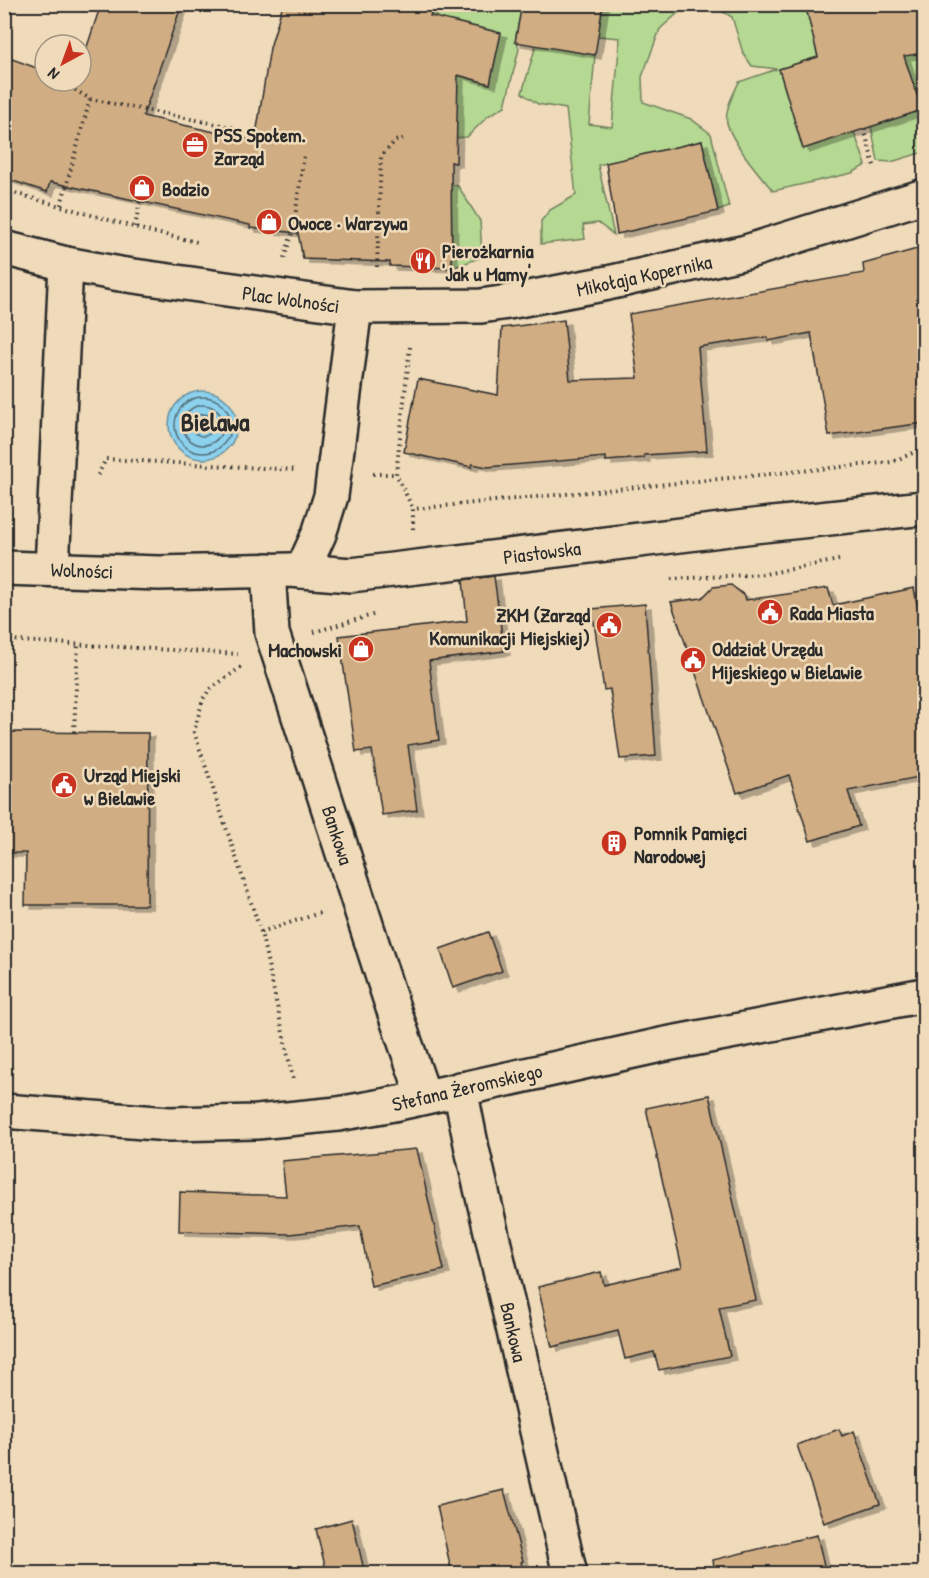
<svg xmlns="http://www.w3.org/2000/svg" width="929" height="1578" viewBox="0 0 929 1578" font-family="'Patrick Hand',sans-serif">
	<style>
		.green { fill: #b5d892; stroke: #70825e; stroke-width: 1.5 }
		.water { fill: #8cd1ed; stroke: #658f9f; stroke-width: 1.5 }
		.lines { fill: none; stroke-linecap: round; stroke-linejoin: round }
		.shore { stroke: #526d79; stroke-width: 1.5 }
		.building { fill: #d1ad83; stroke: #2b2b2b; stroke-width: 1.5; filter: url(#shadow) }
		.minor-casing { stroke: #2b2b2b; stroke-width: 38 }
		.path { stroke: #2b2b2b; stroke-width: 4; stroke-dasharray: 1.5 4.5; stroke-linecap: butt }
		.minor { stroke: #efdab9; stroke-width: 33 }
		.labels { text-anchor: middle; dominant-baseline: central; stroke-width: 5; stroke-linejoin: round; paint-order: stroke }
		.poi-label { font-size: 20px; font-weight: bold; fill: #2b2b2b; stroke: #efdab9; text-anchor: start }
		.street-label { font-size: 20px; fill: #2b2b2b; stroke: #efdab9 }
		.district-label { font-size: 26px; font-weight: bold; fill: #2b2b2b; stroke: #efdab9 }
	</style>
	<defs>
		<filter id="shadow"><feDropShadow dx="6" dy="4" stdDeviation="0" flood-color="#0004"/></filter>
	</defs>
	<rect width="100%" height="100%" fill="#efdab9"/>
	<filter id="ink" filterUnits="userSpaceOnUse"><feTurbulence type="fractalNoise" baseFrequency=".0167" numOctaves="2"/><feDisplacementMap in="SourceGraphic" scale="12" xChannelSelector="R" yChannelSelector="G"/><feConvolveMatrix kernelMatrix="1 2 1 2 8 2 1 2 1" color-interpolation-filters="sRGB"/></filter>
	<g filter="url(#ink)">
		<!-- green -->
		<g class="green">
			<path d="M 434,5 L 522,5 L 516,37 L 519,49 L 505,106 L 488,116 L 467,137 L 438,139 L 423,66 L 490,84 L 497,50 L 495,31 L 430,16 Z"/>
			<path d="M 603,5 L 687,5 L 660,29 L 642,77 L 643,102 L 691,119 L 711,134 L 729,207 L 718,211 L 702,141 L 598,165 L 614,235 L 598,223 L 583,225 L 585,239 L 541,244 L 541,221 L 550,210 L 576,195 L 566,109 L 538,104 L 522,93 L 536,45 L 595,55 L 589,124 L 612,127 L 620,38 L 598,36 Z"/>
			<path d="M 711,5 L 816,5 L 815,17 L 809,20 L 818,57 L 779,69 L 803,148 L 854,132 L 866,165 L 852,173 L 773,191 C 760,175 732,143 727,123 C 724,110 734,93 739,82 L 777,69 L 752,66 L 743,53 L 732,17 Z"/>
			<path d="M 895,32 L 915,54 L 924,53 L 924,152 L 891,162 L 878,161 L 871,126 L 922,109 Z"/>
			<path d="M 451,184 L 458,186 L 480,221 L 482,257 L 452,268 Z"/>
		</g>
		<!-- water -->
		<circle class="water" cx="203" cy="425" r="34"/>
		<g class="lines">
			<!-- shore -->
			<g class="shore">
				<circle cx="203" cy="425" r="28"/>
				<circle cx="203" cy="425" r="20"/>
				<circle cx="203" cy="425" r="11"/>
			</g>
		</g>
		<!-- building -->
		<g class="building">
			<path d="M 101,4 L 182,4 L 143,116 L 255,141 L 270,48 L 283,4 L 434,4 L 430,16 L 501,33 L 490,84 L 458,75 L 456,163 L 451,162 L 452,268 L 390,266 L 390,262 L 303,259 L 298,233 L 250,228 L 250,225 L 50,182 L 47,192 L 4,178 L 4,56 L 45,71 L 45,81 L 75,83 L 81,81 L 81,65 Z"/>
			<path d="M 522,4 L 603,4 L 595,55 L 515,42 Z"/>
			<path d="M 805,4 L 924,4 L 924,53 L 904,56 L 922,110 L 803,149 L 779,69 L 818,57 Z"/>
			<path d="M 702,141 L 718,211 L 617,234 L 606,163 Z"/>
			<path d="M 917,249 L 924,284 L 924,423 L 829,436 L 811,333 L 768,341 L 767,337 L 698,347 L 707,451 L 644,455 L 644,458 L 606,461 L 606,457 L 487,467 L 472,464 L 472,467 L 404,452 L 418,379 L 498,395 L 502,328 L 564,320 L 570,380 L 638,378 L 629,314 L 864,273 L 863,264 Z"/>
			<path d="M 494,576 L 504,651 L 429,661 L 439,740 L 408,745 L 417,810 L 382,815 L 372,750 L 356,752 L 339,636 L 467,621 L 463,580 Z"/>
			<path d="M 731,585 L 745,596 L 746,600 L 828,588 L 833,605 L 914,588 L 924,642 L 924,776 L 848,791 L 859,826 L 810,841 L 789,775 L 737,793 L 671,602 L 702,598 L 713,587 Z"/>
			<path d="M 645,604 L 656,756 L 620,759 L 610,689 L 604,690 L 592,609 Z"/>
			<path d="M 4,732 L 148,733 L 147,905 L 25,905 L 26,853 L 4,853 Z"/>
			<path d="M 488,932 L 502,971 L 453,988 L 440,949 Z"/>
			<path d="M 709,1095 L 756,1300 L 719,1307 L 730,1356 L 659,1370 L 654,1352 L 625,1359 L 618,1331 L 552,1347 L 538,1287 L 601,1272 L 604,1285 L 682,1267 L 646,1108 Z"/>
			<path d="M 417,1149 L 444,1270 L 371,1286 L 360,1226 L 290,1234 L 179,1231 L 180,1192 L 286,1196 L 282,1161 Z"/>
			<path d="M 839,1429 L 842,1436 L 854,1431 L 880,1504 L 824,1523 L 797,1445 Z"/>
			<path d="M 504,1490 L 523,1561 L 521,1562 L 524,1574 L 452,1574 L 437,1506 Z"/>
			<path d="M 352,1519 L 365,1574 L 327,1574 L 316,1529 Z"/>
			<path d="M 817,1535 L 826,1574 L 715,1574 L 713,1560 Z"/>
		</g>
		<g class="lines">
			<defs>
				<g id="minor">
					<path d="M 4,248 L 66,264 L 120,274 L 355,307 L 481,306 L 508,302 L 608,283 L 746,252 L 924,196"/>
					<path d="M 4,568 L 159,573 L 290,570 L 351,575 L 754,526 L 924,508"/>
					<path d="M 52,569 L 66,264"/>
					<path d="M 268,570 L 272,633 L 390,999 L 424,1097"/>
					<path d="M 302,571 L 319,534 L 331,496 L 355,307"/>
					<path d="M 460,1089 L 472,1149 L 570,1574"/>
					<path d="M 4,1111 L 169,1124 L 257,1122 L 338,1114 L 399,1103 L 661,1045 L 924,995"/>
				</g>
			</defs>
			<!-- minor casing -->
			<use href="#minor" class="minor-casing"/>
			<!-- path -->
			<g class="path">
				<path d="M 90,99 L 236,128"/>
				<path d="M 864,129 L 875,169"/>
				<path d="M 4,190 L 151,232 L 197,242"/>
				<path d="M 61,205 L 90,99 L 72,88 L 68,81"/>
				<path d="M 135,227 L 140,201"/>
				<path d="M 284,258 L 293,231 L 304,155"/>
				<path d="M 377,267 L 381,157 L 395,141 L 403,139"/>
				<path d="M 410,347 L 396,474 L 413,509"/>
				<path d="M 373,474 L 396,474"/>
				<path d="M 98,475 L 106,459 L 296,470"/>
				<path d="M 413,529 L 413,509 L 892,462 L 924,448"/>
				<path d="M 671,579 L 765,574 L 839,560"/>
				<path d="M 314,632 L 376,614"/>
				<path d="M 4,638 L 20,641 L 238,654"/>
				<path d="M 241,667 L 209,690 L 203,699 L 194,732 L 261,932 L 293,1079"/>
				<path d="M 74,732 L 78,644"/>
				<path d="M 261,932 L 320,913"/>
			</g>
			<!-- minor -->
			<use href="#minor" class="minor"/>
		</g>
	</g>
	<!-- icons -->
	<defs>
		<symbol id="office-disc" viewBox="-11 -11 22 22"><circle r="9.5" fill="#c8321e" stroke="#efdab9"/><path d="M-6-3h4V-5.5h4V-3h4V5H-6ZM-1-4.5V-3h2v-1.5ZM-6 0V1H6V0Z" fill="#fff"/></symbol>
		<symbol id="shop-disc" viewBox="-11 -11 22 22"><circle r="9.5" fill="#c8321e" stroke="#efdab9"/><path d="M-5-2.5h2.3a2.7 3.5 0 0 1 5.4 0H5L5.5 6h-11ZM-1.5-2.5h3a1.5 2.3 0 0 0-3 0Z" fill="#fff"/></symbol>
		<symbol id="restaurant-disc" viewBox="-11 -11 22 22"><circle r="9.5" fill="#c8321e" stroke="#efdab9"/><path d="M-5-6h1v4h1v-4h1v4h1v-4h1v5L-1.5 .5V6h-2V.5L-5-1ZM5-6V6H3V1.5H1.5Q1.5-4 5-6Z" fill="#fff"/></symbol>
		<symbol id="civic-disc" viewBox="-11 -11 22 22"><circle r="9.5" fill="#c8321e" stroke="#efdab9"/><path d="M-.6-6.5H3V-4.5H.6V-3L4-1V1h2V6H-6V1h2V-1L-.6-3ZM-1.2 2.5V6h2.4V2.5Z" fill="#fff"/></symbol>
		<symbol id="building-disc" viewBox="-11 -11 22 22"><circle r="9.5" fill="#c8321e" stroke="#efdab9"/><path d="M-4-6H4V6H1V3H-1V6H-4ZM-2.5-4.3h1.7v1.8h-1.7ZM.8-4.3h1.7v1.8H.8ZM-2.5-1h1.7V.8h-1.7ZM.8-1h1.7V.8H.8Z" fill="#fff"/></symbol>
	</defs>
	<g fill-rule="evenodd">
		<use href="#office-disc" x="180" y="130" width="30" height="30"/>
		<use href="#shop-disc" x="127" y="173" width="30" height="30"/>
		<use href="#shop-disc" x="254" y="207" width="30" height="30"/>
		<use href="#restaurant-disc" x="408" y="246" width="30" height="30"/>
		<use href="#civic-disc" x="755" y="597" width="30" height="30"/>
		<use href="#civic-disc" x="594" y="610" width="30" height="30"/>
		<use href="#shop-disc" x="346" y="634" width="30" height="30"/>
		<use href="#civic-disc" x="678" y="645" width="30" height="30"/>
		<use href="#civic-disc" x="49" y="770" width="30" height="30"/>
		<use href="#building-disc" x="599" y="828" width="30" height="30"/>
	</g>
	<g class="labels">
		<!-- poi labels -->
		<g class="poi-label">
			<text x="214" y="134">PSS Społem.<tspan x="214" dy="23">Zarząd</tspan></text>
			<text x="162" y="188">Bodzio</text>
			<text x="288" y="222">Owoce · Warzywa</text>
			<text x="442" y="250">Pierożkarnia<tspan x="442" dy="23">'Jak u Mamy'</tspan></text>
			<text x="790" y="612">Rada Miasta</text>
			<text x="590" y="614" text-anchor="end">ZKM (Zarząd<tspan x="590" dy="23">Komunikacji Miejskiej)</tspan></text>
			<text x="712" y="648">Oddział Urzędu<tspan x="712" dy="23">Mijeskiego w Bielawie</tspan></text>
			<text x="342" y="649" text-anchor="end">Machowski</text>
			<text x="84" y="774">Urząd Miejski<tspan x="84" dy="23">w Bielawie</tspan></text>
			<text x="634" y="832">Pomnik Pamięci<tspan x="634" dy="23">Narodowej</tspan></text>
		</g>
		<!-- street labels -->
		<g class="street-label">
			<text transform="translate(644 275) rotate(-12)">Mikołaja Kopernika</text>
			<text transform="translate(291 299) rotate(8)">Plac Wolności</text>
			<text transform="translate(542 552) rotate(-7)">Piastowska</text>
			<text transform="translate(82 570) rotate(2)">Wolności</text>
			<text transform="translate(338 835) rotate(72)">Bankowa</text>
			<text transform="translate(467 1087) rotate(-13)">Stefana Żeromskiego</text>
			<text transform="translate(514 1332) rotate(77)">Bankowa</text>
		</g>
		<!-- district labels -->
		<g class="district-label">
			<text x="215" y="421">Bielawa</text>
		</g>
	</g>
	<!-- margin -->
	<rect width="929" height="1578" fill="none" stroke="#efdab9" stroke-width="24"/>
	<rect x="12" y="12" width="905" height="1554" fill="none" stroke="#2b2b2b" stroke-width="2" filter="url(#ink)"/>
	<!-- north arrow -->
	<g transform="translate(63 63) rotate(221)"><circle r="28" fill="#efdab9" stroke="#a19480" stroke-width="1.5"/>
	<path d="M0-4.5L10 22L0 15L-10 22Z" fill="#c8321e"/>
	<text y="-9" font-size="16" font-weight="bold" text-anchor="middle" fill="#2b2b2b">N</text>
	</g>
</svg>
